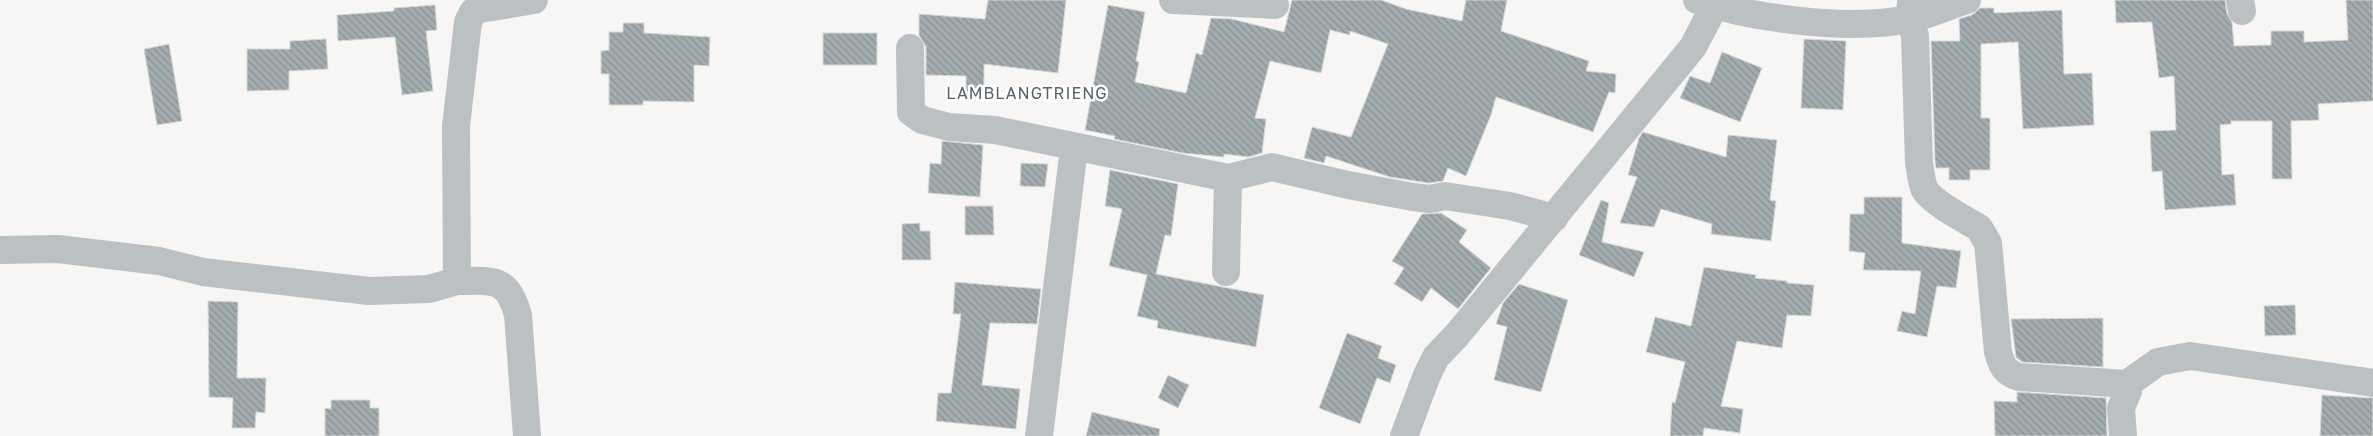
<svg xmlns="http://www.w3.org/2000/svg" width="2373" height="436" viewBox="0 0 2373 436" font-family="'Golos Text',sans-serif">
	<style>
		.building { fill: url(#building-back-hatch); stroke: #d8d8d6 }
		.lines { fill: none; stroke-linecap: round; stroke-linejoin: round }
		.street { stroke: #bbc1c3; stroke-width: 28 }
		.labels { text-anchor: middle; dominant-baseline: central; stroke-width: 5; stroke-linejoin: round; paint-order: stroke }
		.quarter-label { font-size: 16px; letter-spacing: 1px; fill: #566268; stroke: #fff }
	</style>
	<defs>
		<pattern id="building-back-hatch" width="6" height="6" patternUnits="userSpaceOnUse" patternTransform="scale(1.25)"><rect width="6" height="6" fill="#a3adb0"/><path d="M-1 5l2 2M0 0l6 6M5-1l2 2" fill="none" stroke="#889194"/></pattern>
	</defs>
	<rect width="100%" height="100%" fill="#f7f6f4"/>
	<!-- building -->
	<g class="building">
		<path d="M 988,0 L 1066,0 L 1058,73 L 984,64 L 984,94 L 966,95 L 966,76 L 926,75 L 926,47 L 919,35 L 919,14 L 985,19 Z"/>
		<path d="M 1292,0 L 1381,0 L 1406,9 L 1462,21 L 1466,0 L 1507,0 L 1501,31 L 1589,61 L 1586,71 L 1616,74 L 1615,93 L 1609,92 L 1593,132 L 1496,97 L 1491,115 L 1466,176 L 1448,168 L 1443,181 L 1429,183 L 1390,177 L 1326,156 L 1324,163 L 1304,158 L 1312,127 L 1351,137 L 1388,44 L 1350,31 L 1350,35 L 1330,30 L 1321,73 L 1270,61 L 1255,118 L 1266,119 L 1262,153 L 1248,157 L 1224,154 L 1224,157 L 1183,153 L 1114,139 L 1115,136 L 1085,130 L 1108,5 L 1145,12 L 1136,61 L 1139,62 L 1135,82 L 1186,93 L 1196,53 L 1202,55 L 1211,18 L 1232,19 L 1284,32 Z"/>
		<path d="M 2115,0 L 2225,0 L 2227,14 L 2232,22 L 2234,46 L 2271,45 L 2271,31 L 2304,31 L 2304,42 L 2348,40 L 2346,0 L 2373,0 L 2373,101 L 2318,104 L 2319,120 L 2291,121 L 2292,179 L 2272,179 L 2272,121 L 2231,121 L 2231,124 L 2220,125 L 2222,175 L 2234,174 L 2236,205 L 2165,210 L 2162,171 L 2152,172 L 2150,131 L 2176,130 L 2174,76 L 2159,78 L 2152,22 L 2116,23 Z"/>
		<path d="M 435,5 L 437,30 L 426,31 L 433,91 L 402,95 L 395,37 L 338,41 L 337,15 L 394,11 L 394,8 Z"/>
		<path d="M 1980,8 L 1994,8 L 1994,13 L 2062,10 L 2064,74 L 2092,73 L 2094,125 L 2023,129 L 2018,42 L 1981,44 L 1981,118 L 1990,118 L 1990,170 L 1970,170 L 1970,180 L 1949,180 L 1949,168 L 1936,168 L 1935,161 L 1931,41 L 1960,41 L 1959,19 L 1972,15 Z"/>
		<path d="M 623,23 L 644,23 L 644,33 L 710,37 L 709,66 L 694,65 L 694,102 L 643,101 L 643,105 L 609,105 L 609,74 L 601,74 L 601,51 L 609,50 L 609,32 L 623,32 Z"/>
		<rect x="823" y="33" width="54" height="32"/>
		<path d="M 326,39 L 328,69 L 289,71 L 289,90 L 247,91 L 247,49 L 290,49 L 290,41 Z"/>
		<path d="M 1804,39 L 1846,41 L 1843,110 L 1801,108 Z"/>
		<path d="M 169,44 L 182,121 L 157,125 L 144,49 Z"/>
		<path d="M 1722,52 L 1762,68 L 1740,122 L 1680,98 L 1690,76 L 1710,83 Z"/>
		<path d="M 1643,132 L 1726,157 L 1728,135 L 1777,140 L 1770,200 L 1776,201 L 1771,241 L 1711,234 L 1712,224 L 1661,209 L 1654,227 L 1620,223 L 1637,177 L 1628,175 L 1639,138 Z"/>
		<path d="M 942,141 L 983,145 L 980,197 L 928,193 L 930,163 L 941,164 Z"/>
		<path d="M 1021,163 L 1048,164 L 1045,187 L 1020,186 Z"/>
		<path d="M 1110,170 L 1178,184 L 1171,236 L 1165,235 L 1156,274 L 1264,295 L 1256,347 L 1157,328 L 1158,321 L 1137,316 L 1147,275 L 1109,266 L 1122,209 L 1105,206 Z"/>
		<path d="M 1864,197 L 1902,197 L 1902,243 L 1961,251 L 1956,288 L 1937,286 L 1927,337 L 1897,331 L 1902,311 L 1915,314 L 1921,271 L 1863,270 L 1865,253 L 1849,251 L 1850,214 L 1864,214 Z"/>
		<path d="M 1601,200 L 1609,203 L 1602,242 L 1644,252 L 1634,277 L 1579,255 Z"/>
		<path d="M 965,206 L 993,206 L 994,235 L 965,235 Z"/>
		<path d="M 1441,213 L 1467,230 L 1459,242 L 1491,268 L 1458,309 L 1431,288 L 1422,302 L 1394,284 L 1404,268 L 1392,261 L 1422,214 Z"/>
		<path d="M 920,223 L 920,231 L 930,231 L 931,260 L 902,260 L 902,224 Z"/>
		<path d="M 1704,267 L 1756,275 L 1755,278 L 1787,281 L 1787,283 L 1814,285 L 1811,316 L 1787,315 L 1782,348 L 1737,341 L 1721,406 L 1743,409 L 1740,433 L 1704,428 L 1703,436 L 1670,436 L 1672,402 L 1675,403 L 1685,362 L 1646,352 L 1655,317 L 1691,326 Z"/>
		<path d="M 955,282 L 1041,289 L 1037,324 L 990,323 L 982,385 L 1020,389 L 1016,429 L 936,421 L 938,393 L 951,393 L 961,314 L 953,314 Z"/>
		<path d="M 1519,284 L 1568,300 L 1541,392 L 1494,380 L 1507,327 L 1496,324 L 1503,303 Z"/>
		<path d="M 208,301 L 238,302 L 237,378 L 266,378 L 265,413 L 256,412 L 255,428 L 232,428 L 233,398 L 209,397 Z"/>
		<path d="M 2295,305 L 2296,335 L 2265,336 L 2264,306 Z"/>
		<path d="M 2103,318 L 2103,367 L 2022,362 L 2016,357 L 2011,319 Z"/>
		<path d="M 1347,333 L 1382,346 L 1378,358 L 1396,365 L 1390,383 L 1377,378 L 1360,424 L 1319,408 Z"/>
		<path d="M 1168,375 L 1189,385 L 1178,408 L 1158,398 Z"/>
		<path d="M 2017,392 L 2106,398 L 2107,436 L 1995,436 L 1994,401 L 2017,402 Z"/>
		<path d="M 2322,395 L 2373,398 L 2373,436 L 2320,436 Z"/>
		<path d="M 331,400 L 370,400 L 370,408 L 379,408 L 379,436 L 325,436 L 325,408 L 331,409 Z"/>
		<path d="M 1092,412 L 1160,429 L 1159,436 L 1086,436 Z"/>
	</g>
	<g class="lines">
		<!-- street -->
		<g class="street">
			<path d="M 1173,0 L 1275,5"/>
			<path d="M 1697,0 C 1755,19 1849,31 1909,19 C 1928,15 1948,6 1967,0"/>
			<path d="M 1911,0 L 1910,19 L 1915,36 L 1919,163 C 1921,172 1921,182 1925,190 C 1933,203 1966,220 1979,228 L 1988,243 L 1998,352 C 2002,366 2004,372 2019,377 L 2127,384 L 2128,391 L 2121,408 L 2123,436"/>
			<path d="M 2240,0 L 2242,11"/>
			<path d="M 910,48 L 911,112 L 922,120 L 949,127 L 995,130 L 1228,178 L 1272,167 L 1348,185 L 1413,197 L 1430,199 L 1445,196 L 1510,206 L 1554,218"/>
			<path d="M 0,250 L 58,249 L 159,261 L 203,272 L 369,291 L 429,289 L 457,281"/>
			<path d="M 1226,272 L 1228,178"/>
			<path d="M 2127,384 L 2158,362 L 2190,356 L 2373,383"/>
			<path d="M 527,436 L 518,315 C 507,276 493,281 457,281 L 456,126 L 468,22 L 473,12 L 480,9 L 534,0"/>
			<path d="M 1039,436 L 1074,148"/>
			<path d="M 1404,436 L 1427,375 L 1436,357 L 1457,335 L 1693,47 L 1715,5"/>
		</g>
	</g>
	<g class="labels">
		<!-- quarter labels -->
		<g class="quarter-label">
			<text x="1027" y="93">LAMBLANGTRIENG</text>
		</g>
	</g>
</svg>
